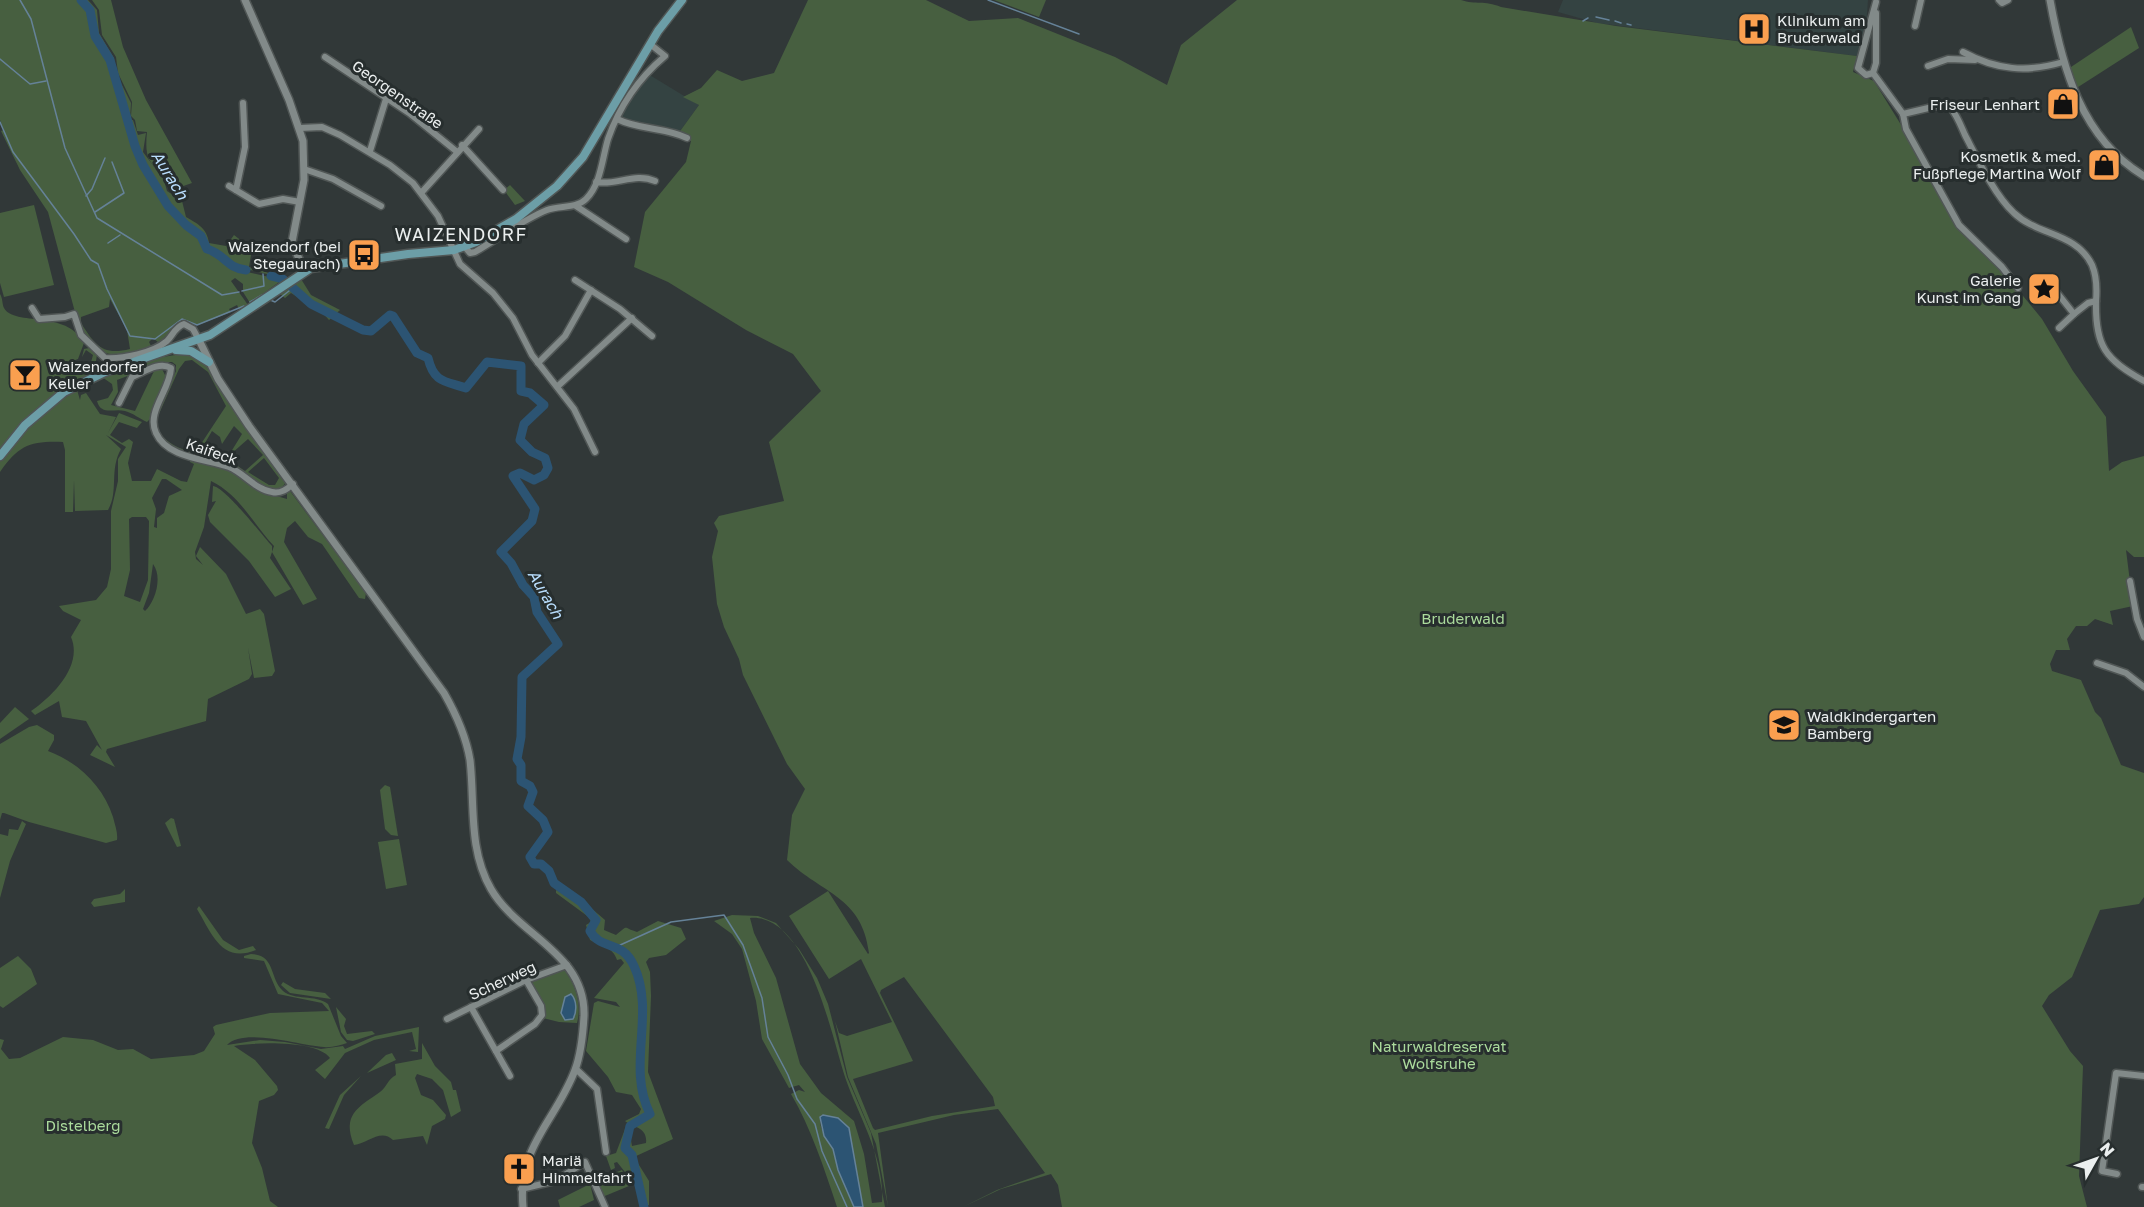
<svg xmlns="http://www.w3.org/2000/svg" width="2144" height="1207" viewBox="0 0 2144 1207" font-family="'Golos Text',sans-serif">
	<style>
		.built { fill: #344342 }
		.green { fill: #475f40; fill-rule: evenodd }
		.water { fill: #2c5473; stroke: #658298; stroke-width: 1.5 }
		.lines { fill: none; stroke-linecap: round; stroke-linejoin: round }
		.stream { stroke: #658298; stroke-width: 1.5 }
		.river { stroke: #2c5473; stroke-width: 9 }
		.minor-casing { stroke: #505655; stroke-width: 9 }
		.tertiary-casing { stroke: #505655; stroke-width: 10 }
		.secondary-casing { stroke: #505655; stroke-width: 11 }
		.minor { stroke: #828a89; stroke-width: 6 }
		.tertiary { stroke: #828a89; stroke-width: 7 }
		.secondary { stroke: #6c9ea7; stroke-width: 8 }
		.labels { text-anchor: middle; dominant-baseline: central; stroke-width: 6; stroke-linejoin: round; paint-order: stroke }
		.poi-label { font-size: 15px; fill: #ebefef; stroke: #272e2e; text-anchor: start }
		.street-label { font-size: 15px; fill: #ebefef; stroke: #272e2e }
		.park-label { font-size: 15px; fill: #abdb9c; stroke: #272e2e }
		.water-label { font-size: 16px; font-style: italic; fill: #b9defe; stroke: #272e2e }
		.quarter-label { font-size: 18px; letter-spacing: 1.5px; fill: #ebefef; stroke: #272e2e }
	</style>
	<rect width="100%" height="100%" fill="#313838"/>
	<!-- built -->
	<g class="built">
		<path d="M 1563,0 L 1868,0 L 1866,27 L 1857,56 L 1597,23 L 1558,12 Z"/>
		<path d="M 648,74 L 699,105 L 678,134 L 629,123 L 620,117 Z"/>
	</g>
	<!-- green -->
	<g class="green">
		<path d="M 0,0 L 88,0 L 97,10 L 99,33 L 114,58 L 116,73 L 131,103 L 130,120 L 133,120 L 138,135 L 146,133 L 143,152 L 164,180 L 167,191 L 182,201 L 186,217 C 198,224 207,228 209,243 L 226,246 L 234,235 L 252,249 L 249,267 L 285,278 L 237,267 L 234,269 L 282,280 L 250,303 L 243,292 L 243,284 L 235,278 L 231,281 L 248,305 L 239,309 L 237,305 L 229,309 L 231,312 L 198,325 L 180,322 L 159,343 L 153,338 L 149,342 L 151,346 L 147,348 C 112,357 101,361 79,327 L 48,212 L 20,170 L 1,131 L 4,130 L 0,120 ZM 110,299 L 127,330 L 130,349 C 102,356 95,345 81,323 L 81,317 L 109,307 Z"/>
		<path d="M 92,0 L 111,0 L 123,47 L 146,100 L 192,183 L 172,190 C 157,161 143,170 147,132 L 137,131 L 135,120 L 131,116 L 132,102 L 118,73 L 116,57 L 102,35 L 99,10 Z"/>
		<path d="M 808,0 L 926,0 L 969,21 L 1018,18 L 1115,57 L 1167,85 L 1181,45 L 1237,0 L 1461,0 C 1476,5 1484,0 1501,7 L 1616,26 L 1857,56 L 1853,72 L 1874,81 L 1911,141 L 1954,224 L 2000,268 L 2042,319 L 2073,371 L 2106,417 L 2109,471 L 2122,462 L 2144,456 L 2144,557 L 2134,557 L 2126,550 L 2133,606 L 2110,611 L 2113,625 L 2095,619 L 2087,626 L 2076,626 L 2067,639 L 2070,650 L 2056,650 L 2050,664 L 2052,671 L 2081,680 L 2095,712 L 2101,718 L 2121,765 L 2144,773 L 2144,897 L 2139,904 L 2100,910 L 2072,977 L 2049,995 L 2042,1006 L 2070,1051 L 2083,1066 L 2079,1176 L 2087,1207 L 1062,1207 L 1058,1185 L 1051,1174 L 1001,1189 L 963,1207 L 997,1190 L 1045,1173 L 998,1109 L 954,1115 L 878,1133 L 888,1207 L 876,1144 L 848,1077 L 835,1021 L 839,1033 L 847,1036 L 892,1022 L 861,959 L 829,979 L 789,916 L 828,891 L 868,954 L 869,953 C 862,896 822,894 787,860 L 792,815 L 805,789 L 787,764 L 743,675 L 739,659 L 724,627 L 717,604 L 712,557 L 718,531 L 714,523 L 719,516 L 784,501 L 769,442 L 821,391 L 793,354 L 746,330 L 668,282 L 634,267 L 645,212 L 686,162 L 691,141 L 678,134 L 699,105 L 683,97 L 701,88 L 717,70 L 742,81 L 774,73 ZM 904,977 L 993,1097 L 995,1106 L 932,1116 L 875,1130 L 873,1128 L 853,1079 L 913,1061 L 880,993 L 881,990 Z"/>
		<path d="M 994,0 L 1046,0 L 1039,17 Z"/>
		<path d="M 2131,27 L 2139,48 L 2075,89 L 2068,69 Z"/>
		<path d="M 510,185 L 525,201 L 515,205 L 504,190 Z"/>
		<path d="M 34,205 L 54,285 L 4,297 L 0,283 L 0,213 Z"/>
		<path d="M 301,279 L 311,295 L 340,310 L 329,320 L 322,312 L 291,293 L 285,298 L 279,293 Z"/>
		<path d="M 0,294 C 3,299 2,304 4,308 C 15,327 66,309 84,343 L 78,359 L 62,365 L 71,366 L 72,374 L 90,366 L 93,355 L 86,350 L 82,357 L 84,349 L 89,348 L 97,355 L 94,372 L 75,383 L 80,400 L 81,395 L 86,393 L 100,414 L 116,417 L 108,433 L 119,413 L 142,422 L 137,428 L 119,422 L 110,435 L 122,443 L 129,439 L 133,442 L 128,463 L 132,481 L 151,481 L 157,469 L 181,481 L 187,482 L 194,464 L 190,462 L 190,459 L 229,470 L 263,492 L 287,499 L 287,492 L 290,491 L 366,593 L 365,599 L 359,598 L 322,544 L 308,537 L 295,521 L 287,528 L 284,542 L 317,599 L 303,605 L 272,552 L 270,558 L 291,589 L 275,597 L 249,561 L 210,522 L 208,515 L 216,501 L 212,502 L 213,486 C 225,487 261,534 272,546 L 272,552 L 274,546 C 253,524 240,495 211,481 L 204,527 L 195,552 L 196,559 L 203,565 L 196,556 L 200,547 L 226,574 L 246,614 L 260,609 L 264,614 L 275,671 L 272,676 L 254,678 L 248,648 L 252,674 L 249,679 L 208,699 L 206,721 L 107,749 L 106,752 L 115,767 L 90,755 L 97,745 L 102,750 L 86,721 L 62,717 L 59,701 L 35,715 L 31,711 C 54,695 83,665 71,637 L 81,620 L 63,611 L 59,606 L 96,600 L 107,587 L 111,569 L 111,511 L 118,481 L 118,459 L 126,447 L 106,435 L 121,449 C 109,470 119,492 108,510 L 75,511 L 74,480 L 73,512 L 65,512 L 65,450 L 63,442 C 30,441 19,445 0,472 ZM 162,479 L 166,479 L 182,490 L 169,496 L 164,513 L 157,518 L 157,528 L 154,527 L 156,509 L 152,498 ZM 132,517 L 146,517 L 149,521 L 148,580 L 140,602 L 124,596 L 130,570 L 129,519 ZM 153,564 C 163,577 155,602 145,611 L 143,609 L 149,593 Z"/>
		<path d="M 188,353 L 207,365 L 286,482 L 281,489 C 257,493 238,464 214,459 L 216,457 L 226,460 L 242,434 L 234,426 L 222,444 L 220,437 L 212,431 L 198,455 C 136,445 158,411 176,371 L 176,365 L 172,362 L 164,362 L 117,380 L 118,392 L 111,405 L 135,411 L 155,369 L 162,369 L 167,379 L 152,417 L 147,422 C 140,419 133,413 125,411 C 114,408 101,416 97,401 L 108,398 L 113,390 L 112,384 L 102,377 L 156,358 ZM 192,360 L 208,372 L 226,406 L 195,453 C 176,448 154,439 158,416 L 179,369 L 185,361 ZM 248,439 L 263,455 L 245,471 L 229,460 L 231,454 ZM 264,458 L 279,478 L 275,485 L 269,485 L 248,472 Z"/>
		<path d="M 15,707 L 29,719 L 0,739 L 0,723 Z"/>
		<path d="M 37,725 L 54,735 L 54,740 L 48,751 C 78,762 103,786 113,817 C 115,825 118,833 117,840 L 106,843 L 29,822 L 4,813 L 2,813 L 0,820 L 0,744 L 29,727 Z"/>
		<path d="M 385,785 L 390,787 L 398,836 L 391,835 L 385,829 L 380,790 Z"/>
		<path d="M 171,818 L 174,819 L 181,846 L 177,847 L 165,823 Z"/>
		<path d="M 22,821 L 26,824 L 10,861 L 0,898 L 0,834 L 8,836 L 9,829 L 18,830 Z"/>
		<path d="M 399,839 L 407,885 L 386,889 L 378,842 Z"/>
		<path d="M 125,889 L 125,902 L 94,907 L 91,903 L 94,899 L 120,894 Z"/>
		<path d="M 556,890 L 584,902 L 605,920 L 604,930 L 616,935 C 630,924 622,928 637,932 L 658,921 L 681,928 L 686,939 L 666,955 L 649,958 L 646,962 L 650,972 L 651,996 L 648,1072 L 673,1139 L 634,1157 L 649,1181 L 649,1205 L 641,1207 L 635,1177 L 629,1177 L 617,1162 L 614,1163 L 615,1168 L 611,1170 L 606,1156 L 616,1153 L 625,1129 L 630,1134 L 632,1146 L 646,1143 C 648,1127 632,1127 625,1121 L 639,1114 L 641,1109 L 632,1095 L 616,1092 L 608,1077 L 586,1051 L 594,1003 L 598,1001 L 620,1007 L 616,1002 L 594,998 L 624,963 L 621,959 L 617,960 C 613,947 601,946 590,940 L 586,925 L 591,922 L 590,918 L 556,893 Z"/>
		<path d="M 199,906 L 223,940 L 239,950 L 253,946 L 256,950 C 222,964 212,934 197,909 Z"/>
		<path d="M 732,915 L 758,916 L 776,923 L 799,949 L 817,978 L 828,1004 L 847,1077 L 871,1133 L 885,1207 L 863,1207 L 849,1128 L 838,1118 L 821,1115 C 817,1129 828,1137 833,1149 C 840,1169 844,1188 854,1207 L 837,1207 C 824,1168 811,1128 791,1094 L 799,1090 L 805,1092 L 799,1085 L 789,1088 L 762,1039 L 756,1001 L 742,949 L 732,934 L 714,921 ZM 750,918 C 808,913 832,1038 845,1077 C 859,1118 885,1157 882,1202 L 872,1203 L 864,1154 L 854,1121 L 821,1093 L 800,1064 L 776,978 L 754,933 Z"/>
		<path d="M 251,954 C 276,955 269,978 283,991 C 295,1001 315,994 328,1004 L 341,1036 L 347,1043 C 340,1045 332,1048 324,1047 C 301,1046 244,1027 227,1045 L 260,1040 L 285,1042 L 321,1049 L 343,1046 L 345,1049 L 375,1036 L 419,1027 L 418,1052 L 409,1051 L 416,1049 L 412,1032 L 374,1040 L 345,1053 L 325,1079 L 315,1070 L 330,1058 C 317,1040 255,1042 234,1046 L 255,1060 L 277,1086 L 278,1090 L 274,1095 L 259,1101 L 252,1143 L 262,1168 L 270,1201 L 278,1207 L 0,1207 L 0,1039 L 4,1040 L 1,1049 L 9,1059 L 20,1058 L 63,1037 L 93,1040 L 118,1050 L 133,1049 L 151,1059 L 194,1055 L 204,1051 L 215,1034 L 213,1027 L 216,1025 L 270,1013 L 329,1011 L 322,1003 L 278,994 L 264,961 L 244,958 L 244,956 Z"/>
		<path d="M 18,956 L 31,969 L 37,984 L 3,1008 L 0,1006 L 0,968 Z"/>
		<path d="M 564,969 C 576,985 582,1005 577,1023 L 559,1022 L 543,1018 L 532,985 L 533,980 ZM 570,994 L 575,1003 L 575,1016 L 561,1015 L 565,997 Z"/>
		<path d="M 283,982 L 295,989 L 325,993 L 331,999 L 290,993 L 281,985 Z"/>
		<path d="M 336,1007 L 346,1019 L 344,1026 L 347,1034 L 372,1031 L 375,1034 L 353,1041 L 347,1040 L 341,1032 Z"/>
		<path d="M 422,1043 L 435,1066 L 451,1082 L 453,1090 L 456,1090 L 461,1111 L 451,1117 L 443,1090 L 432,1079 L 417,1074 L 415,1078 L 421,1095 L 433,1100 L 446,1115 L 445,1119 L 432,1126 L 427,1145 L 423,1136 L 393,1140 C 381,1128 368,1143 354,1145 C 342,1115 357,1108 380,1092 C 386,1088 388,1079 396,1075 L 395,1064 L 422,1059 Z"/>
		<path d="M 392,1053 L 396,1060 L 367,1073 L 386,1055 Z"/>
		<path d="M 361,1076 L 344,1095 L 329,1129 L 325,1128 L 340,1095 Z"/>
		<path d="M 622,1170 L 629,1186 L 600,1198 L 593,1181 Z"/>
		<path d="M 590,1184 L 594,1200 L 579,1207 L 560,1207 L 558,1200 Z"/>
	</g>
	<!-- water -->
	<g class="water">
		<path d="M 571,994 C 577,1000 577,1012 573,1019 L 565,1020 L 561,1013 L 565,997 Z"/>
		<path d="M 823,1115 L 838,1118 L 849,1128 L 863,1207 L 854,1207 L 838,1170 L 833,1149 L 824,1136 L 820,1117 Z"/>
	</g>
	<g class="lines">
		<!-- stream -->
		<g class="stream">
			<path d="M 20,0 L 31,19 L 65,148 L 97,218 L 222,295 L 239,292"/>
			<path d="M 988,0 L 1079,34"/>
			<path d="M 1596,17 L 1609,20"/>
			<path d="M 1583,21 L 1588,18"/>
			<path d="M 1615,21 L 1621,23"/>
			<path d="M 1627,24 L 1631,25"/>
			<path d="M 0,59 L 30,84 L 46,81"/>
			<path d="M 0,122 L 13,152 L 74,234 L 91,260 L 98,264 L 107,289 L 130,336 L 155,339 L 182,319 L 197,325 L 244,306"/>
			<path d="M 86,196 L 92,189 L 105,158"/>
			<path d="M 95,212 L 124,193 L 112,162"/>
			<path d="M 108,243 L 120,235"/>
			<path d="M 242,291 L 264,286 L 263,274"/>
			<path d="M 268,299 L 275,302 L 294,287"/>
			<path d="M 250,302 L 262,295"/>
			<path d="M 618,946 L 671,922 L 724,915 L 743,945 L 762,998 L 768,1037 L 788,1075 L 797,1099 L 815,1124 L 822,1151 L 847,1207"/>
		</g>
		<!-- river -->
		<g class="river">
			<path d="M 81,0 L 90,10 L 95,36 L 110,60 L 135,146 L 143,165 L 168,206 L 186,225 L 201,236 L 207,249 C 225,254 226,268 246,270"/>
			<path d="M 271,276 L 283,279 L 311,304 L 363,330 L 371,331 L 390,315 L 393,316 L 417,353 L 428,358 C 434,383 445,381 466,388 L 487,362 L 521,366 L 521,391 L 530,393 L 544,405 L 524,424 L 520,440 L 532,452 L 545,458 L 548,468 L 544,475 L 534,480 L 520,473 L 513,476 L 535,509 L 532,521 L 501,552 L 511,563 L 523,585 L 534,597 L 537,612 L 558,644 L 522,677 L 521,737 L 517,759 L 521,765 L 521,781 L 530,786 L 533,792 L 528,806 L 543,820 L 548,832 L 530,857 L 534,864 L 541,864 L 549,871 L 554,883 L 581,902 L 596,920 L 590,931 C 601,951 622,939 634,966 C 656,1014 626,1066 650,1114 L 630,1126 L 625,1148 L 632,1155 L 644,1207"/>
		</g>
		<defs>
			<g id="minor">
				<path d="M 1999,0 L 2002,3 L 2008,0"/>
				<path d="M 1915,26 L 1921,0"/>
				<path d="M 1963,52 C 1996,70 2027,73 2063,62"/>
				<path d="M 325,57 L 409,113 L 456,151"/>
				<path d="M 1928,66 L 1948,59 L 1975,60"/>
				<path d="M 1873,73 L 1866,75 L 1858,68 L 1876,2"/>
				<path d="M 1873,73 L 1876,63 L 1876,13"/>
				<path d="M 1873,73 L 1903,114"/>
				<path d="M 1903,114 L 1941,105 L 1950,107 C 1957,115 1961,126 1965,135 C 1977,158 1995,196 2014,213 C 2038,236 2076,232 2092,265 C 2097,277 2097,289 2096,301 C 2095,346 2105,359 2144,381"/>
				<path d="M 1903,114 L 1906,129 L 1959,225 L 2002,267 L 2018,288"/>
				<path d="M 617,119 C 639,130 664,127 687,138"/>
				<path d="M 300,128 L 322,127 L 340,135 L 390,165 L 413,183 L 438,216 L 460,264 L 493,293 L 513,318 L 532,355 L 574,409 L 595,452"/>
				<path d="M 462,145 L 503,190"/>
				<path d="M 370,151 L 386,99"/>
				<path d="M 304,169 L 333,179 L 381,206"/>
				<path d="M 596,182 C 616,186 635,172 655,181"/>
				<path d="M 229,186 L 259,204 L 283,199 L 300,202"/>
				<path d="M 236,190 L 245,147 L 243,103"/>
				<path d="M 422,192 L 479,129"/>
				<path d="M 576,206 L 626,239"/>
				<path d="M 465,247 L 470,253 L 475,252 C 499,238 522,220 547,210 C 560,205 576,209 586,199 C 601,184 602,159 608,139 C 619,107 639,78 665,56 L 650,44"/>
				<path d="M 575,280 L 620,309 L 652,336"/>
				<path d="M 2047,280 L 2074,314 L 2059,328"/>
				<path d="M 32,308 L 39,319 L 65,317 L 74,314 L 81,335 L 105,358 C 123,359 153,353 167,341 C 173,335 175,327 184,324 L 193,329 L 199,340"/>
				<path d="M 2074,314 L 2088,303 L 2096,301"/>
				<path d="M 538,363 L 565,336 L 591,290"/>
				<path d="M 558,386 L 632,318"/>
				<path d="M 119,403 L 132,377 C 144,372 159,361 171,368 C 170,390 146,412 156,433 C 167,458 206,459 229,467 C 244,473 256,490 272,492 C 281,494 287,489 293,484"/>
				<path d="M 2130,581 L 2137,619 L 2144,637"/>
				<path d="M 2097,663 L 2126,673 L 2144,687"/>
				<path d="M 471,1007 L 510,1076"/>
				<path d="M 447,1019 L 526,980 L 567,965"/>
				<path d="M 496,1051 L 535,1024 L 542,1015 L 541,1006 L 526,980"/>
				<path d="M 576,1069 L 597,1089 L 606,1152"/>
				<path d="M 2117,1174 L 2102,1171 L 2116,1073 L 2144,1076"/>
				<path d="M 2142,1187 L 2144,1187"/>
				<path d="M 521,1189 L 555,1181 L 585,1162 L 605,1207"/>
			</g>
			<g id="tertiary">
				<path d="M 245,0 L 289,100 L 303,141 L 304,180 L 292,242 L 304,271"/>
				<path d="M 2050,0 C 2062,67 2081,138 2144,176"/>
				<path d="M 199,340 L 218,379 L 249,426 L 444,693 C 456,714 466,736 470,760 C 475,804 468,849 491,889 C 518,936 586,953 584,1016 C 583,1034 581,1054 575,1070 C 556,1121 517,1146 523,1207"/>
			</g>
			<g id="secondary">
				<path d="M 176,350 L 191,351 L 209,362"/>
				<path d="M 0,456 L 25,425 L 64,392 L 105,372 L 210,335 L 311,268 L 408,254 L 454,250 L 476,242 L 516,219 L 557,186 L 583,157 L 658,31 L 682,0"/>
			</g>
		</defs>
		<!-- minor casing -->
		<use href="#minor" class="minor-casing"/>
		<!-- tertiary casing -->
		<use href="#tertiary" class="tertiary-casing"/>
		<!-- secondary casing -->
		<use href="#secondary" class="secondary-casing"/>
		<!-- minor -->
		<use href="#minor" class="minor"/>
		<!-- tertiary -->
		<use href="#tertiary" class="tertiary"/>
		<!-- secondary -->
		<use href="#secondary" class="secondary"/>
	</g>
	<!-- icons -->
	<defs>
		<symbol id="hospital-square" viewBox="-11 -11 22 22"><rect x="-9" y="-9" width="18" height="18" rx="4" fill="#fa9f4f" stroke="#272e2e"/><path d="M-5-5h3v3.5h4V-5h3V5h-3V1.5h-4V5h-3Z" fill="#111"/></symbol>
		<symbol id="shop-square" viewBox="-11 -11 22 22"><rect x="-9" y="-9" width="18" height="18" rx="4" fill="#fa9f4f" stroke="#272e2e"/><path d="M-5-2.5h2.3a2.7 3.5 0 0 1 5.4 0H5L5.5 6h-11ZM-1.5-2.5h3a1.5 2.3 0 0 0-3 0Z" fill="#111"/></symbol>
		<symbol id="bus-square" viewBox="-11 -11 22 22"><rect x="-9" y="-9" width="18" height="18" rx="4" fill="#fa9f4f" stroke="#272e2e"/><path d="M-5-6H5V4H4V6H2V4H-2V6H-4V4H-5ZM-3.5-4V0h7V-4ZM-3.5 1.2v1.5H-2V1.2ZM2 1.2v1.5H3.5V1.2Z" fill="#111"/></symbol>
		<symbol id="sight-square" viewBox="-11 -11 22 22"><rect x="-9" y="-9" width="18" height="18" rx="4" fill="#fa9f4f" stroke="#272e2e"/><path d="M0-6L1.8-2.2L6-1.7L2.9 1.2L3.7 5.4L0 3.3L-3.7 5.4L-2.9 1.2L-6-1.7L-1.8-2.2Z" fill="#111"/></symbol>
		<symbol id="bar-square" viewBox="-11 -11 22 22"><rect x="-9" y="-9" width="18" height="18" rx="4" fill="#fa9f4f" stroke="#272e2e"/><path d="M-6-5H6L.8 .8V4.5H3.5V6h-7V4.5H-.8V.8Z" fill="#111"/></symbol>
		<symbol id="school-square" viewBox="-11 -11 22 22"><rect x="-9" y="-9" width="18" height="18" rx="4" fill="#fa9f4f" stroke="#272e2e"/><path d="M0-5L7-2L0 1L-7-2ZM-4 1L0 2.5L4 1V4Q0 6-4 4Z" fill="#111"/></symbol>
		<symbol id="church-square" viewBox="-11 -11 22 22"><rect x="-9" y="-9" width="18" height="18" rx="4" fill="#fa9f4f" stroke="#272e2e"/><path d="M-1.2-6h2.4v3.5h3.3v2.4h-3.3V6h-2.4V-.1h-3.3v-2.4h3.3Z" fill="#111"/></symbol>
	</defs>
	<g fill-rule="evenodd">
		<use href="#hospital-square" x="1735" y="10" width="38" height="38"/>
		<use href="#shop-square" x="2044" y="85" width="38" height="38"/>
		<use href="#shop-square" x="2085" y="146" width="38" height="38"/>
		<use href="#bus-square" x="345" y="236" width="38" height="38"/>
		<use href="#sight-square" x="2025" y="270" width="38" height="38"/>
		<use href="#bar-square" x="6" y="356" width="38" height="38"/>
		<use href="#school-square" x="1765" y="706" width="38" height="38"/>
		<use href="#church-square" x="500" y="1150" width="38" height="38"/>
	</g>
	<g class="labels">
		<!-- poi labels -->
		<g class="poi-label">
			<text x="1777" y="20">Klinikum am<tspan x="1777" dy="17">Bruderwald</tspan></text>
			<text x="2040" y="104" text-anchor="end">Friseur Lenhart</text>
			<text x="2081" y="156" text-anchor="end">Kosmetik &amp; med.<tspan x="2081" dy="17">Fußpflege Martina Wolf</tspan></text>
			<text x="341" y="246" text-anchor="end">Waizendorf (bei<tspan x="341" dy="17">Stegaurach)</tspan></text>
			<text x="2021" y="280" text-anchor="end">Galerie<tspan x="2021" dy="17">Kunst im Gang</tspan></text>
			<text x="48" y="366">Waizendorfer<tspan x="48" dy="17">Keller</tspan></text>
			<text x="1807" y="716">Waldkindergarten<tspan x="1807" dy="17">Bamberg</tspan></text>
			<text x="542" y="1160">Mariä<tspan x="542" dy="17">Himmelfahrt</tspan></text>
		</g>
		<!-- street labels -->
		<g class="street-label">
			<text transform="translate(398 94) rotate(35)">Georgenstraße</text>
			<text transform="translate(212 451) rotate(19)">Kaifeck</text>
			<text transform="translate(502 980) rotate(-25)">Scherweg</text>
		</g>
		<!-- park labels -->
		<g class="park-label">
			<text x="1463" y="618">Bruderwald</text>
			<text x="1439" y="1046">Naturwaldreservat<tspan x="1439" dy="17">Wolfsruhe</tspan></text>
			<text x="83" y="1125">Distelberg</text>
		</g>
		<!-- water labels -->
		<g class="water-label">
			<text transform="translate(170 175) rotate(58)">Aurach</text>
			<text transform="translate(546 594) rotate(60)">Aurach</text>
		</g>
		<!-- quarter labels -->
		<g class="quarter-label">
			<text x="461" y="234">WAIZENDORF</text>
		</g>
	</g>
	<!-- north arrow -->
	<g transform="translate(2096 1159) rotate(50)" stroke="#272e2e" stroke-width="4.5" paint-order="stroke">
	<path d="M0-4.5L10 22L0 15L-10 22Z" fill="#ebefef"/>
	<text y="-9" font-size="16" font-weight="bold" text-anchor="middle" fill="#ebefef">N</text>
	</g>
</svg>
